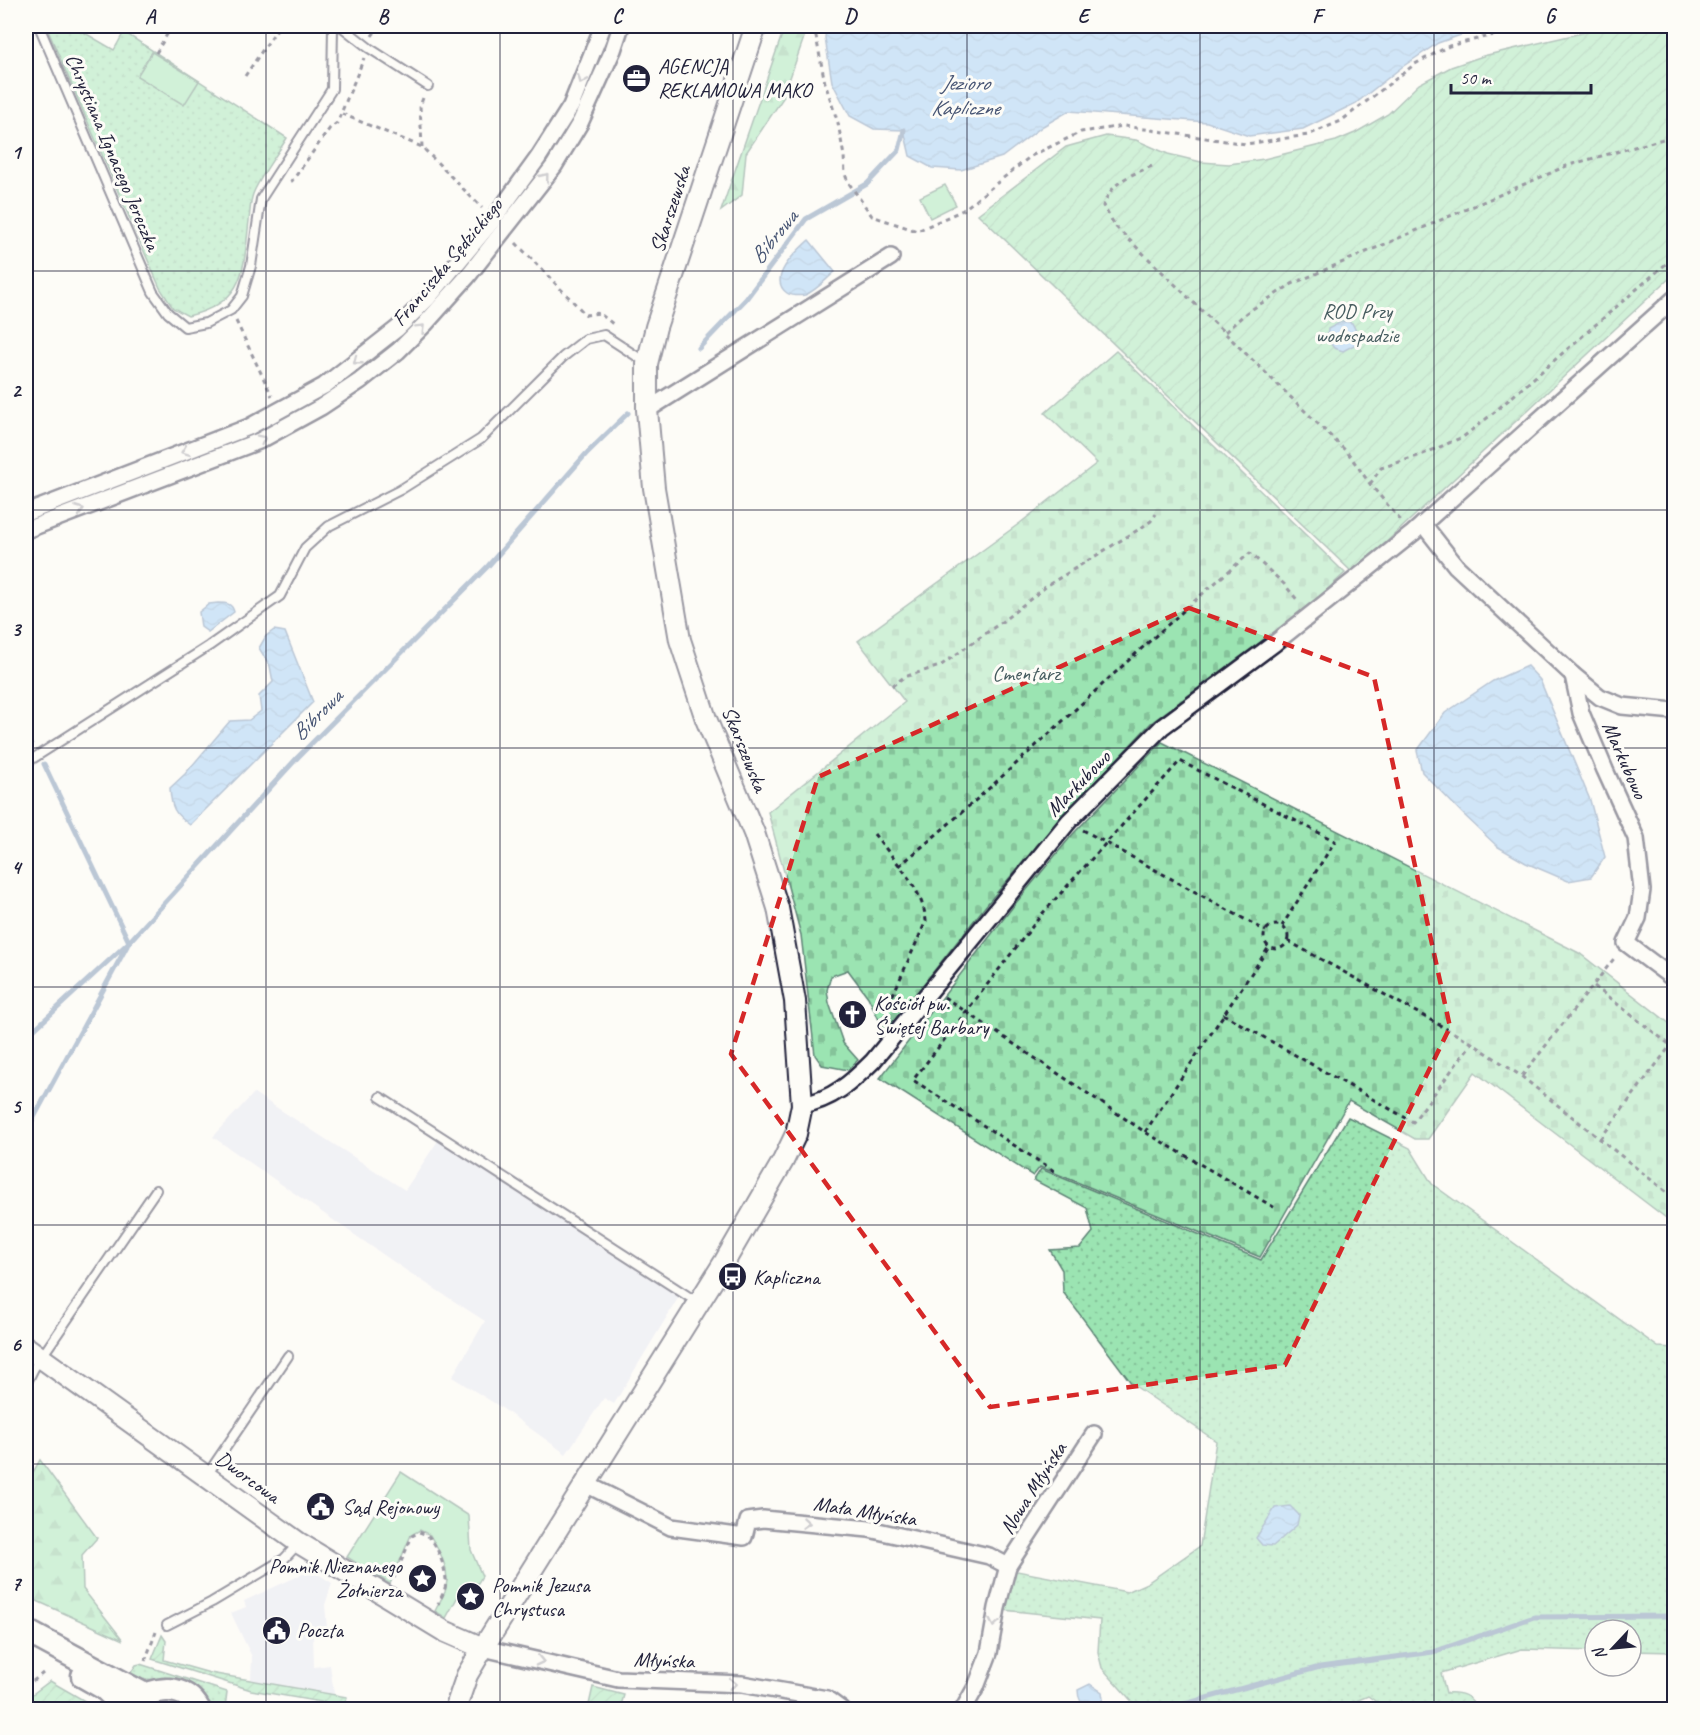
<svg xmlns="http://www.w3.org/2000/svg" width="1700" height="1735" viewBox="0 0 1700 1735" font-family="Caveat,sans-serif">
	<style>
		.built { fill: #e3e6f1 }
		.grass { fill: url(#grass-dots); stroke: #5e8376; stroke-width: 1.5 }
		.forest { fill: url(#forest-firs); stroke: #5e8376; stroke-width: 1.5 }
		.cemetery { fill: url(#cemetery-stones); stroke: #5e8376; stroke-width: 1.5 }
		.park { fill: #9be4b2; stroke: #5e8376; stroke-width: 1.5 }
		.garden { fill: url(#garden-furrows); stroke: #5e8376; stroke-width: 1.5 }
		.water { fill: url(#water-waves); stroke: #6a87ab; stroke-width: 1.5 }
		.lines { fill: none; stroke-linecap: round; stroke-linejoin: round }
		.stream { stroke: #6a87ab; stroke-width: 5 }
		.service-casing { stroke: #22223b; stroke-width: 12 }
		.minor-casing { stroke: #22223b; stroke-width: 20 }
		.tertiary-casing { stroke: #22223b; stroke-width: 24 }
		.secondary-casing { stroke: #22223b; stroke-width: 27 }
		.path { stroke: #22223b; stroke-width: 3; stroke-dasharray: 4.5 4.5; stroke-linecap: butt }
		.service { stroke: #fdfcf7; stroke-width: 8 }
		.minor { stroke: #fdfcf7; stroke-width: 15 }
		.tertiary { stroke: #fdfcf7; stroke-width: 20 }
		.secondary { stroke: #fdfcf7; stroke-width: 22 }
		.oneway { stroke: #9a9aa2 }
		.marked { fill: none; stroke: #d62828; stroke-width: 4.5; stroke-dasharray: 12 8; stroke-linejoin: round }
		.grid { fill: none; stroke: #22223b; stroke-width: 1.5; stroke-opacity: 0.55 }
		.labels { text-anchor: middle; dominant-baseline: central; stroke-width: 6; stroke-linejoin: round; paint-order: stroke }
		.poi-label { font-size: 21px; fill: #22223b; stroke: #fdfcf7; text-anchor: start }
		.street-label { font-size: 21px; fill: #22223b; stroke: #fdfcf7 }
		.park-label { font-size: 21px; fill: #465c5f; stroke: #fdfcf7 }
		.water-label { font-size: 22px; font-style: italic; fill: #465473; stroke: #fdfcf7 }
		.neatline { fill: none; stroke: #22223b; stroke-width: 2 }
		.grid-label { font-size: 20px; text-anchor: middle; font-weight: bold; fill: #22223b }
	</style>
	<defs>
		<pattern id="grass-dots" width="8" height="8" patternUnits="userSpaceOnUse" patternTransform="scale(1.5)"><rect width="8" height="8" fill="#9be4b2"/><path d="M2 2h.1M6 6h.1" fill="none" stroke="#85c39a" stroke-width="1.8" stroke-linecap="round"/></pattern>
		<pattern id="forest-firs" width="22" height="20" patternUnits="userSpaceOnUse" patternTransform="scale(1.5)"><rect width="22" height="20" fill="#9be4b2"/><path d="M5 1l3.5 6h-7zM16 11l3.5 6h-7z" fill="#85c39a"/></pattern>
		<pattern id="cemetery-stones" width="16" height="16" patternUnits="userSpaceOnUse" patternTransform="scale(1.5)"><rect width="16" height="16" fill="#9be4b2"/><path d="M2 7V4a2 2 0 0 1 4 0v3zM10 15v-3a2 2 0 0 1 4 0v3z" fill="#85c39a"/></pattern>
		<pattern id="garden-furrows" width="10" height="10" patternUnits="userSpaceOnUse" patternTransform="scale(1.5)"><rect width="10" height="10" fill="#9be4b2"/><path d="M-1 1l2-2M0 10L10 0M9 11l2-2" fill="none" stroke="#85c39a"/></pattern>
		<pattern id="water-waves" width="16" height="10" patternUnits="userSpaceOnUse" patternTransform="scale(1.5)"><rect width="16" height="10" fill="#9acaf6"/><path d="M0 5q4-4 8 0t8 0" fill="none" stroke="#84add4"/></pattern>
	</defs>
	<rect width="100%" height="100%" fill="#fdfcf7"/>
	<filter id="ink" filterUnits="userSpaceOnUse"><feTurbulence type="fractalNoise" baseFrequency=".0167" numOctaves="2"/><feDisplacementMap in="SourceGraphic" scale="12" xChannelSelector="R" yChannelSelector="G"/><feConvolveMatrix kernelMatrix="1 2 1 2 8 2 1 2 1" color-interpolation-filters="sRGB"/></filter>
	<g filter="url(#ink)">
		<!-- built -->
		<g class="built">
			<path d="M 254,1093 L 405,1190 L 441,1136 L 683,1290 L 614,1404 L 604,1398 L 566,1454 L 499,1406 L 452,1377 L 485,1321 L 407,1271 L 213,1137 Z"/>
			<path d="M 305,1573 L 318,1574 L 332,1583 L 325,1605 L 327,1628 L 313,1633 L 314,1667 L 330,1665 L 334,1694 L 251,1680 L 252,1657 L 231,1613 L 246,1607 L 244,1601 Z"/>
		</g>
		<!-- grass -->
		<g class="grass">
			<path d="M 46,26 L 77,26 L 78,29 L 114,50 L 124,32 L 287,138 C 278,153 259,178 253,194 C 250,202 250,213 249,221 C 243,273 245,302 188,316 L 173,308 L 160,288 Z"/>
			<path d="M 1348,1117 L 1410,1148 L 1432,1184 L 1658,1347 L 1674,1348 L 1674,1652 L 1631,1651 L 1631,1630 L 1595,1630 L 1595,1651 L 1522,1649 L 1441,1673 L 1446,1693 C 1459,1692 1473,1695 1476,1709 L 1386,1709 L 1368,1696 L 1337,1709 L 1134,1709 L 1137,1707 L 1102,1668 L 1098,1652 L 1100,1620 L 1003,1610 L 1012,1570 L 1127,1592 L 1147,1583 L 1200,1546 L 1216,1441 L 1132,1384 L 1063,1292 L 1062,1270 L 1050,1250 L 1080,1248 L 1093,1232 L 1087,1208 L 1034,1180 L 1041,1169 L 1261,1260 Z"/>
			<path d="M 140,1664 L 227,1692 L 225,1708 L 212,1705 L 194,1689 L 170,1680 L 142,1679 L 130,1674 L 136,1665 Z"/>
		</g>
		<!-- forest -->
		<g class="forest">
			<path d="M 785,26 L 808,26 L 783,98 L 746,153 L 742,195 L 721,211 Z"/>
			<path d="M 40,1460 L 97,1538 L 82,1555 L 83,1589 L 123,1640 L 26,1596 L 26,1485 Z"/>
		</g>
		<!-- cemetery -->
		<g class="cemetery">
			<path d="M 1116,351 L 1345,573 L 1309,606 L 1151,723 L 1046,835 L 988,903 L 879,1040 L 878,1032 L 882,1026 L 868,997 L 848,970 L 831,976 L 827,990 L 829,1003 L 843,1043 L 858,1060 L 848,1070 L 822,1065 L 815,1055 L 801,935 L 768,812 L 905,702 L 858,641 L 1020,523 L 1097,463 L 1045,413 Z"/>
			<path d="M 1162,742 L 1579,953 L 1674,1027 L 1674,1224 L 1475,1072 L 1428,1139 L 1415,1139 L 1349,1101 L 1260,1257 L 1040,1167 L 1033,1176 L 880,1078 L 1015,904 L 1073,834 Z"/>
		</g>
		<!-- park -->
		<g class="park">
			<path d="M 152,52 L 199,81 L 184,105 L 137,76 Z"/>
			<path d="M 945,185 L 956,205 L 930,218 L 920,197 Z"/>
			<path d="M 401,1472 L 469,1516 L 471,1550 L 482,1576 L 478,1583 L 462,1589 L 446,1618 L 435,1611 L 445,1592 L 447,1581 L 446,1569 L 441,1555 L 430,1535 L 420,1530 L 411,1535 L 390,1584 L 347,1557 Z"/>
		</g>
		<!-- garden -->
		<g class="garden">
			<path d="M 1612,26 L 1674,26 L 1674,274 L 1353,573 L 978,214 L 1066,147 L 1106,136 L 1136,140 L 1168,154 L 1201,162 L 1229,164 L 1264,159 L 1336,141 L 1355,133 L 1388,114 L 1419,84 L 1451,67 L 1483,56 Z"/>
			<path d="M 162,1635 L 166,1641 L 164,1660 L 210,1673 L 347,1697 L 344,1706 L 251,1690 L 152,1659 Z"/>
			<path d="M 50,1681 L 85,1701 L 93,1709 L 26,1709 L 26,1699 Z"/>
			<path d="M 593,1687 L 624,1695 L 620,1709 L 588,1709 Z"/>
		</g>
		<!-- water -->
		<g class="water">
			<path d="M 826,26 L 1494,26 L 1478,29 L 1438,43 L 1402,67 L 1356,103 L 1303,129 L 1249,136 L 1207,122 L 1069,111 L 1043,126 L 1002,157 L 961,170 L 932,168 L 910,156 L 904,130 L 874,129 L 850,116 L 832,82 L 825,38 Z"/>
			<path d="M 809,240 L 835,272 C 826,279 816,291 805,295 C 800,296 791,296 787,293 C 766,278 798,250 809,240 Z"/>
			<path d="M 1343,321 L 1352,323 L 1359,337 L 1358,343 L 1343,351 L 1334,348 L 1327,339 L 1328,329 Z"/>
			<path d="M 218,603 C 226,603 232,603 234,612 L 208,632 L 201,627 L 199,612 L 209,604 Z"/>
			<path d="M 274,630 L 285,632 L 313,702 L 190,825 C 174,814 171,807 170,788 L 185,774 L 230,721 L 249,720 L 261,711 L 259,696 L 273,682 L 270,666 L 259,648 L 266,636 Z"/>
			<path d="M 1527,666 L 1540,680 L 1590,800 L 1605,857 L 1591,877 L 1568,881 L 1526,863 L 1498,847 L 1463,814 L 1422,772 L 1417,751 L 1445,713 L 1493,681 Z"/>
			<path d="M 1290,1506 L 1299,1515 L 1297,1525 L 1273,1546 L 1262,1545 L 1256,1538 L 1275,1508 Z"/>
			<path d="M 1090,1684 L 1102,1692 L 1103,1699 C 1093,1714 1078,1707 1078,1690 Z"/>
		</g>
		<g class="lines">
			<!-- stream -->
			<g class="stream">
				<path d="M 699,348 L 746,299 L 806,219 L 867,184 L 899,150 L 904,130"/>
				<path d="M 26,741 L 31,745"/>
				<path d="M 44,764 L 129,942"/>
				<path d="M 26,1037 L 129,942 L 298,757 L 488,566 L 586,454 L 628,413"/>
				<path d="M 26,1132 L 127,946"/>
				<path d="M 1174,1710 L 1181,1705 L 1320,1667 L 1433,1652 L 1534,1617 L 1674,1616"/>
			</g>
			<defs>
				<g id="service">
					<path d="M 39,26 L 153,292 L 168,313 L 185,327 L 206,323 L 231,310 L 242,296 L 251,266 L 261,199 L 332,89 L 333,26"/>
					<path d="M 341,26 L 369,48 L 428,86"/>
					<path d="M 26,763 L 209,646 L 280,596 L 305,548 L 329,526 L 400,490 L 481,439 L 563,357 L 586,339 L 604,335 L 647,363"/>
					<path d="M 380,1097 L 697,1302"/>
					<path d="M 26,1384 L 34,1368 L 156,1190"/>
					<path d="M 207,1475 L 288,1356"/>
					<path d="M 167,1625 L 212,1602 L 284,1559 L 298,1544"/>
				</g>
				<g id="minor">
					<path d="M 647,410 L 891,257"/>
					<path d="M 26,513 L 249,427 L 324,386 L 398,328 L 428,298 L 493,220 L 538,158 L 571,106 L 603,26"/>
					<path d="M 1423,524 L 1456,566 L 1573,675 L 1600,697 L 1622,706 L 1674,711"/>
					<path d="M 26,530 L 259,441 L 321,407 L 360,381 L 398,351 L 425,324 L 467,277 L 554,166 L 580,123 L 613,50 L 621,26"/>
					<path d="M 1573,675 L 1581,713 L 1605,770 L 1636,838 L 1642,890 L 1638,918 L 1626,943 L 1674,979"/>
					<path d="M 802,1105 C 832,1100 852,1082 873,1061 L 1069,821 L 1162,727 L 1275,643 L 1413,533 L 1674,299"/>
					<path d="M 584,1483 L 671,1527 L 744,1537 L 748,1521 L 763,1519 L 869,1529 L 989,1556 L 1008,1566"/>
					<path d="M 483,1648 L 618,1679 L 742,1684 L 827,1699 L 842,1710"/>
					<path d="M 963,1710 L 976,1687 L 989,1653 L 997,1608 L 1008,1566 L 1094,1434"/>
				</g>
				<g id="tertiary">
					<path d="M 26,1347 L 299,1543 L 444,1631 L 483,1648"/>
					<path d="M 455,1710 L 467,1675 L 483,1648 L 725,1261 L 783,1161 L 796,1134 L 802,1105 L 795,1001 L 778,908 L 754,833 L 706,719 L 680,640 L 654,488 L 647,410 L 647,364 L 656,327 L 756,26"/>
				</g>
				<g id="secondary">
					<path d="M 26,1631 L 145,1695"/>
					<path d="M 83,1676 L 104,1688 L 127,1710"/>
					<path d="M 135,1703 C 154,1685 186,1684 199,1710"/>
				</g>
			</defs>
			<!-- service casing -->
			<use href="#service" class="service-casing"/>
			<!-- minor casing -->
			<use href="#minor" class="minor-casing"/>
			<!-- tertiary casing -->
			<use href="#tertiary" class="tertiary-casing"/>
			<!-- secondary casing -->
			<use href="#secondary" class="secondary-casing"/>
			<!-- path -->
			<g class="path">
				<path d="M 814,26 L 825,83 L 838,123 L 844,156 L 845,174 L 848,182 L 872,216 L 917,231 L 963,210 L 1031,156 L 1081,132 L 1124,126 L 1246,144 L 1308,135 L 1341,121 L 1415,64 L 1449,46 L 1530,26"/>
				<path d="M 372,36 L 379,26"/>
				<path d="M 156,53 L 172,26"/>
				<path d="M 245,76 L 279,26"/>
				<path d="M 342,114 L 422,147 L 482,208"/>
				<path d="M 422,147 L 420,106 L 423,98"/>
				<path d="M 1152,166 C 1129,176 1112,181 1103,206 L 1116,227 L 1348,453 L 1370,484 L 1402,522"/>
				<path d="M 290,180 L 292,181 L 330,128 L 337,123 L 364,58"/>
				<path d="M 516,243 L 586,315 L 599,313 L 613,324"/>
				<path d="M 236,321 L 272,396"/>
				<path d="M 1225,332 L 1246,313 L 1292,284 L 1569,165 L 1674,136"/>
				<path d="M 1370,484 L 1381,468 L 1421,455 L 1463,437 L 1491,415 L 1674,257"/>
				<path d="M 892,686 L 904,677 L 940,666 L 1003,621 L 1048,585 L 1141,528 L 1151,521 L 1156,514"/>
				<path d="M 1083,830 L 1266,931"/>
				<path d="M 874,834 C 894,860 923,888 926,921 L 879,1026"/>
				<path d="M 899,866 C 1020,766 1130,654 1250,553 L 1284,584 L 1299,602"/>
				<circle cx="1276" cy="937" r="12"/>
				<path d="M 1288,941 L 1472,1043 L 1521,1076 L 1674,1198"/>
				<path d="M 1594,986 L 1674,1048"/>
				<path d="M 944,997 L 1145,1132 L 1277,1209"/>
				<path d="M 1223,1014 L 1413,1122 L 1472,1043"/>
				<path d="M 1522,1076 L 1616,956"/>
				<path d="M 1145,1132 L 1269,947"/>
				<path d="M 1600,1139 L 1671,1045"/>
				<path d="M 1054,1171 L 913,1080 L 1042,914 L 1180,761 L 1335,841 L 1282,926"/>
				<path d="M 293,1566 L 299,1570"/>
				<path d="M 394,1578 L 412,1536 L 419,1532 C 422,1533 425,1534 428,1536 C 437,1543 446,1570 446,1581 C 446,1590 441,1597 438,1604"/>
				<path d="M 145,1661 L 156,1632"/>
				<path d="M 26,1687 L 43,1673"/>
			</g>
			<!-- service -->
			<use href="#service" class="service"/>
			<!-- minor -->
			<use href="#minor" class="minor"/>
			<!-- tertiary -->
			<use href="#tertiary" class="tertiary"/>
			<!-- secondary -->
			<use href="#secondary" class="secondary"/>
		</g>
		<!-- one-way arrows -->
		<defs><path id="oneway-chevron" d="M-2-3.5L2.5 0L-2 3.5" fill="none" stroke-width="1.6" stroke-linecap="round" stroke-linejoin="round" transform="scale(1.5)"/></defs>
		<g class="oneway">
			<use href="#oneway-chevron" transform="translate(582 80) rotate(112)"/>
			<use href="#oneway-chevron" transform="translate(545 177) rotate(-51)"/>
			<use href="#oneway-chevron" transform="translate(421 328) rotate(-45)"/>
			<use href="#oneway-chevron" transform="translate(357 361) rotate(142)"/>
			<use href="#oneway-chevron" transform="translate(262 439) rotate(-26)"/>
			<use href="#oneway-chevron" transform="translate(185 451) rotate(159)"/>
			<use href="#oneway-chevron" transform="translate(80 510) rotate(-20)"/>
			<use href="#oneway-chevron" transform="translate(806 1523) rotate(5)"/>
			<use href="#oneway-chevron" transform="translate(994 1623) rotate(100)"/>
			<use href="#oneway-chevron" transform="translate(540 1661) rotate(13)"/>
			<use href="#oneway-chevron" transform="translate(733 1684) rotate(3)"/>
		</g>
	</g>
	<!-- marked area -->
	<path d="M0 0H1700V1735H0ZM 1189,608 L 1374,677 L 1450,1027 L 1285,1365 L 990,1407 L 731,1054 L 818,777 Z" fill="#fdfcf7" fill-opacity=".55" fill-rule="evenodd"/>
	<path class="marked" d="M 1189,608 L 1374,677 L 1450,1027 L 1285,1365 L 990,1407 L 731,1054 L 818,777 Z"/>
	<!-- grid -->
	<path class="grid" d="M 266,26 L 266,1710M 500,26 L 500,1710M 733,26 L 733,1710M 967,26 L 967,1710M 1200,26 L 1200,1710M 1434,26 L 1434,1710M 26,271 L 1674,271M 26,510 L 1674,510M 26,748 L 1674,748M 26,987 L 1674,987M 26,1225 L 1674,1225M 26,1464 L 1674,1464"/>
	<!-- icons -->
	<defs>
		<symbol id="office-disc" viewBox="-11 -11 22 22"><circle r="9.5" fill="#22223b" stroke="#fdfcf7"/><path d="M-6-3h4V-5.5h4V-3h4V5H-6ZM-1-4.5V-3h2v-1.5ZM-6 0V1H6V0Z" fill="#fff"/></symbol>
		<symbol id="church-disc" viewBox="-11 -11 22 22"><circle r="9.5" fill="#22223b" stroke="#fdfcf7"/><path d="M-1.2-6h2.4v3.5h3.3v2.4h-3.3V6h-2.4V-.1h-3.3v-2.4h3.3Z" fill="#fff"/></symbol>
		<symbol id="bus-disc" viewBox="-11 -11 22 22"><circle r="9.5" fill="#22223b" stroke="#fdfcf7"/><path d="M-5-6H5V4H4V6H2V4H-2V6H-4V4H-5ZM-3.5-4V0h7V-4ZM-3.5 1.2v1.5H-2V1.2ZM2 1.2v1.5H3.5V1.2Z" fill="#fff"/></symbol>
		<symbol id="civic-disc" viewBox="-11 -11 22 22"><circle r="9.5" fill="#22223b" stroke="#fdfcf7"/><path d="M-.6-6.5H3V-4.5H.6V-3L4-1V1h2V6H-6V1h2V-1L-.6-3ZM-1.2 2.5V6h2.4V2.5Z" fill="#fff"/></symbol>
		<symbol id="sight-disc" viewBox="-11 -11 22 22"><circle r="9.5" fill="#22223b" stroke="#fdfcf7"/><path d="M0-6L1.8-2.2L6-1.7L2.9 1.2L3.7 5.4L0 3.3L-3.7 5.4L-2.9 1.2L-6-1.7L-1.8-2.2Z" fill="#fff"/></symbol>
	</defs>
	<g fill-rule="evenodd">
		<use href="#office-disc" x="620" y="62" width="33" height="33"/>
		<use href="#church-disc" x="836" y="998" width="33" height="33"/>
		<use href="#bus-disc" x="716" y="1260" width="33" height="33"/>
		<use href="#civic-disc" x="304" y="1490" width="33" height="33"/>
		<use href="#sight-disc" x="406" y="1562" width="33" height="33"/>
		<use href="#sight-disc" x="454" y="1580" width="33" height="33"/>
		<use href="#civic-disc" x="260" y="1614" width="33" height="33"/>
	</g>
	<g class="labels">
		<!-- poi labels -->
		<g class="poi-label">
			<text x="658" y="66">AGENCJA<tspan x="658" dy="24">REKLAMOWA MAKO</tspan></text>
			<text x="874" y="1003">Kościół pw.<tspan x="874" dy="24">Świętej Barbary</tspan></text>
			<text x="753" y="1277">Kapliczna</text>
			<text x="342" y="1507">Sąd Rejonowy</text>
			<text x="402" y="1566" text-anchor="end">Pomnik Nieznanego<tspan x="402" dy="24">Żołnierza</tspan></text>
			<text x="492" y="1585">Pomnik Jezusa<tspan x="492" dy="24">Chrystusa</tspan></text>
			<text x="297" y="1630">Poczta</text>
		</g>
		<!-- street labels -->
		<g class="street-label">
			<text transform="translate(113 152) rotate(67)">Chrystiana Ignacego Jereczka</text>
			<text transform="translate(670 209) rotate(-72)">Skarszewska</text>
			<text transform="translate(447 262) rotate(-50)">Franciszka Sędzickiego</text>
			<text transform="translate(745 749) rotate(68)">Skarszewska</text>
			<text transform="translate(1625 760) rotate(66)">Markubowo</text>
			<text transform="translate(1078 783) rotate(-46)">Markubowo</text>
			<text transform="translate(248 1477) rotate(36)">Dworcowa</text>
			<text transform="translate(1033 1488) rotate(-57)">Nowa Młyńska</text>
			<text transform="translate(865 1511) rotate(9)">Mała Młyńska</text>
			<text transform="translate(664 1660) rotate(2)">Młyńska</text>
		</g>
		<!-- park labels -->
		<g class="park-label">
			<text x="1357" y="311">ROD Przy<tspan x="1357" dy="24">wodospadzie</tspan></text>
			<text x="1026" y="673">Cmentarz</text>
		</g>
		<!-- water labels -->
		<g class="water-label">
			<text x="965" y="83">Jezioro<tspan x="965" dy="25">Kapliczne</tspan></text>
			<text transform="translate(774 237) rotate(-51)">Bibrowa</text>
			<text transform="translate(317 715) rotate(-45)">Bibrowa</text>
		</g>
	</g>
	<!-- margin -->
	<rect width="1700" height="1735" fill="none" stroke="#fdfcf7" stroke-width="66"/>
	<!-- north arrow -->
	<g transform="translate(1613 1648) rotate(244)"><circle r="28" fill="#fdfcf7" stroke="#a5a5ac" stroke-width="1.5"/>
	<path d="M0-4.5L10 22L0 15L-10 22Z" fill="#22223b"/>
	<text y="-9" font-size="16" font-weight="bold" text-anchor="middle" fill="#22223b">N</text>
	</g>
	<!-- scale -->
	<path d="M1451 84v9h140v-9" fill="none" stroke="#22223b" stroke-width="3"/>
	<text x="1460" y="84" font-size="18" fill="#22223b" stroke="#fdfcf7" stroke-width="4.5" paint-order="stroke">50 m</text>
	<rect x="33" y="33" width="1634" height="1669" class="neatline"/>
	<g class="grid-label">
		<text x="150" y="23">A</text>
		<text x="383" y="23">B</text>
		<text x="617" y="23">C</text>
		<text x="850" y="23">D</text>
		<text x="1083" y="23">E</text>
		<text x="1317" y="23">F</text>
		<text x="1550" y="23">G</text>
		<text x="16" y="159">1</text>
		<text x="16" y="397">2</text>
		<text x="16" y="636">3</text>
		<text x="16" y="874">4</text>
		<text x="16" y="1113">5</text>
		<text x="16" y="1351">6</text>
		<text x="16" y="1590">7</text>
	</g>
</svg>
